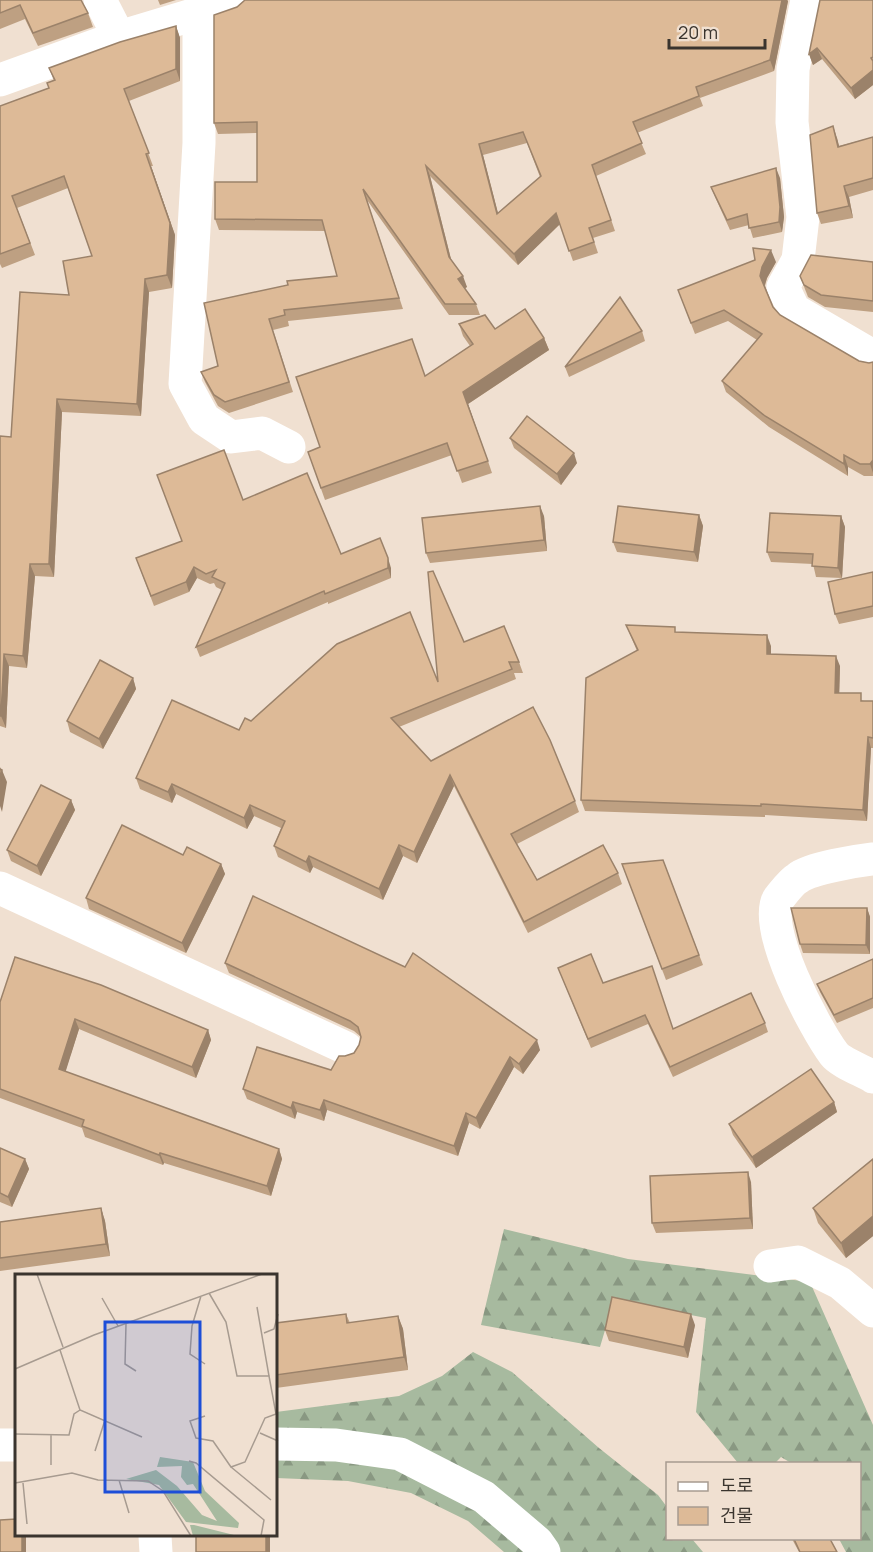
<svg xmlns="http://www.w3.org/2000/svg" width="873" height="1552" viewBox="0 0 873 1552" font-family="Manrope,'Noto Sans KR',sans-serif">
	<style>
		.forest { fill: url(#forest-firs) }
		.lines { fill: none; stroke-linecap: round; stroke-linejoin: round }
		.minor { stroke: #fff; stroke-width: 33 }
		.wall { fill: #bea082; fill-rule: evenodd }
		.shaded-wall { fill: #9b826a }
		.building { fill: #ddba97; stroke: #9b826a; stroke-width: 1.5; fill-rule: evenodd }
		.inset-road { fill: none; stroke: #a79b90; stroke-width: 1.5 }
		.view { fill: #1d4ed8; fill-opacity: 0.15; stroke: #1d4ed8; stroke-width: 3 }
		.inset-edge { fill: none; stroke: #3a342e; stroke-width: 3 }
	</style>
	<defs>
		<pattern id="forest-firs" width="22" height="20" patternUnits="userSpaceOnUse" patternTransform="scale(1.5)"><rect width="22" height="20" fill="#a7ba9f"/><path d="M5 1l3.5 6h-7zM16 11l3.5 6h-7z" fill="#899882"/></pattern>
	</defs>
	<rect width="100%" height="100%" fill="#f0e0d1"/>
	<!-- forest -->
	<g class="forest">
		<path d="M 504,1229 L 628,1259 L 810,1282 L 873,1425 L 873,1552 L 846,1552 L 839,1539 L 860,1538 L 860,1464 L 791,1463 L 781,1457 L 775,1463 L 738,1463 L 696,1412 L 706,1318 L 614,1300 L 600,1347 L 481,1325 Z"/>
		<path d="M 473,1352 L 512,1372 L 599,1448 L 658,1495 L 667,1507 L 668,1538 L 692,1539 L 703,1552 L 559,1552 L 497,1490 L 276,1434 L 276,1412 L 399,1396 L 442,1376 Z"/>
		<path d="M 276,1455 L 405,1467 L 483,1505 L 529,1552 L 504,1552 L 468,1521 L 411,1493 L 348,1481 L 276,1478 Z"/>
	</g>
	<g class="lines">
		<!-- minor -->
		<g class="minor">
			<path d="M 100,0 L 119,37"/>
			<path d="M 807,0 L 793,69 L 792,122 L 803,217 L 798,260 L 783,287 L 794,310 L 873,356"/>
			<path d="M 199,13 L 199,143 L 185,384 L 204,419 L 231,437 L 262,433 L 289,447"/>
			<path d="M 0,80 L 119,37 L 199,13 L 234,0"/>
			<path d="M 873,859 C 856,861 811,868 798,878 C 791,882 784,892 779,898 C 760,925 815,1029 834,1054 C 840,1062 863,1071 873,1077"/>
			<path d="M 0,888 L 346,1048"/>
			<path d="M 770,1266 L 798,1262 L 840,1283 L 873,1311"/>
			<path d="M 276,1444 L 336,1445 L 400,1454 L 484,1497 L 537,1542 L 544,1552"/>
			<path d="M 0,1445 L 16,1445"/>
			<path d="M 155,1536 L 156,1552"/>
		</g>
	</g>
	<!-- wall -->
	<g class="wall">
		<path d="M 0,0 L 88,13 L 93,27 L 38,46 L 25,19 L 0,29 Z"/>
		<path d="M 158,0 L 176,0 L 160,5 Z"/>
		<path d="M 245,0 L 787,0 L 788,1 L 774,71 L 700,98 L 703,106 L 637,133 L 646,154 L 596,176 L 615,231 L 593,238 L 598,253 L 573,261 L 560,224 L 518,265 L 430,176 L 451,259 L 467,287 L 465,288 L 476,304 L 480,315 L 449,315 L 367,200 L 403,309 L 288,321 L 289,326 L 273,330 L 293,392 L 229,413 L 218,406 L 205,382 L 201,372 L 218,366 L 204,303 L 337,276 L 325,231 L 219,230 L 215,219 L 257,182 L 257,133 L 218,134 L 214,123 L 237,7 ZM 527,143 L 540,177 L 498,213 L 483,155 Z"/>
		<path d="M 873,0 L 873,85 L 855,99 L 822,59 L 813,65 L 809,54 Z"/>
		<path d="M 176,26 L 180,38 L 180,81 L 129,101 L 153,166 L 151,166 L 175,235 L 172,288 L 149,292 L 141,416 L 62,412 L 54,577 L 35,576 L 27,668 L 9,666 L 6,728 L 0,726 L 0,436 L 11,437 L 69,295 L 92,256 L 68,188 L 17,208 L 35,255 L 2,268 L 0,264 L 0,106 L 49,88 L 54,81 L 49,68 Z"/>
		<path d="M 873,137 L 873,190 L 849,197 L 853,218 L 821,224 L 817,213 L 837,138 L 839,146 Z"/>
		<path d="M 780,178 L 784,217 L 782,232 L 753,238 L 749,225 L 730,230 L 715,197 L 711,187 Z"/>
		<path d="M 776,262 L 767,278 L 765,286 L 773,307 L 780,315 L 859,361 L 869,363 L 873,362 L 873,476 L 864,476 L 848,467 L 848,476 L 769,427 L 726,392 L 722,381 L 757,340 L 728,321 L 695,334 L 678,290 Z"/>
		<path d="M 873,262 L 873,312 L 825,307 L 808,297 L 800,276 Z"/>
		<path d="M 459,324 L 544,338 L 549,350 L 468,404 L 492,473 L 462,483 L 452,455 L 325,500 L 308,452 L 320,447 L 470,346 L 463,336 Z"/>
		<path d="M 642,331 L 645,341 L 569,377 L 565,367 Z"/>
		<path d="M 510,438 L 577,463 L 561,485 L 514,448 Z"/>
		<path d="M 243,500 L 341,554 L 391,568 L 391,578 L 328,604 L 328,602 L 200,657 L 196,647 L 222,590 L 216,587 L 214,583 L 210,584 L 197,578 L 189,592 L 154,606 L 136,558 L 182,541 Z"/>
		<path d="M 699,515 L 703,526 L 698,562 L 617,552 L 613,542 Z"/>
		<path d="M 544,516 L 547,551 L 430,563 L 426,553 Z"/>
		<path d="M 841,516 L 845,527 L 842,578 L 816,577 L 813,564 L 771,562 L 767,552 Z"/>
		<path d="M 873,572 L 873,617 L 839,624 L 835,614 Z"/>
		<path d="M 626,625 L 771,646 L 771,654 L 840,666 L 839,693 L 864,701 L 873,701 L 873,748 L 871,748 L 867,821 L 765,815 L 765,817 L 585,811 L 581,800 L 637,651 Z"/>
		<path d="M 464,642 L 519,662 L 523,673 L 514,673 L 516,679 L 399,727 L 431,761 L 575,801 L 579,812 L 517,844 L 537,880 L 618,873 L 622,884 L 528,933 L 454,786 L 417,863 L 403,856 L 383,900 L 313,867 L 310,873 L 278,857 L 274,846 L 281,828 L 254,816 L 247,829 L 176,794 L 172,803 L 140,789 L 136,778 L 239,730 L 251,721 L 438,682 Z"/>
		<path d="M 133,678 L 136,689 L 103,749 L 70,732 L 67,721 Z"/>
		<path d="M 71,800 L 75,810 L 41,876 L 11,861 L 7,850 Z"/>
		<path d="M 183,855 L 221,864 L 225,874 L 186,953 L 89,909 L 86,898 Z"/>
		<path d="M 663,860 L 703,965 L 666,980 L 622,864 Z"/>
		<path d="M 867,908 L 870,917 L 870,954 L 803,953 L 800,944 Z"/>
		<path d="M 873,959 L 873,1008 L 837,1023 L 820,992 L 817,984 Z"/>
		<path d="M 225,963 L 540,1050 L 523,1074 L 514,1067 L 480,1129 L 469,1123 L 458,1156 L 327,1110 L 324,1121 L 297,1112 L 295,1119 L 247,1099 L 243,1089 L 331,1070 L 345,1056 L 354,1053 L 359,1045 L 361,1037 L 354,1031 L 229,973 Z"/>
		<path d="M 558,968 L 603,983 L 674,1029 L 765,1023 L 768,1032 L 673,1077 L 648,1024 L 591,1048 Z"/>
		<path d="M 0,1002 L 208,1030 L 211,1040 L 196,1078 L 79,1029 L 65,1072 L 279,1149 L 282,1159 L 271,1196 L 164,1163 L 163,1165 L 85,1137 L 82,1128 L 0,1098 Z"/>
		<path d="M 834,1102 L 837,1112 L 756,1168 L 733,1135 L 729,1124 Z"/>
		<path d="M 0,1148 L 25,1159 L 29,1169 L 12,1207 L 0,1202 Z"/>
		<path d="M 873,1159 L 873,1236 L 846,1258 L 818,1223 L 813,1208 Z"/>
		<path d="M 751,1182 L 753,1229 L 656,1233 L 652,1223 Z"/>
		<path d="M 101,1208 L 105,1221 L 110,1256 L 0,1271 L 0,1222 Z"/>
		<path d="M 346,1314 L 350,1323 L 398,1316 L 403,1329 L 408,1370 L 276,1388 L 276,1323 Z"/>
		<path d="M 695,1325 L 688,1358 L 609,1341 L 605,1330 Z"/>
		<path d="M 792,1539 L 830,1539 L 837,1552 L 799,1552 Z"/>
	</g>
	<!-- shaded-wall -->
	<g class="shaded-wall">
		<path d="M 782,0 L 787,0 L 788,1 L 774,71 L 770,60 Z"/>
		<path d="M 176,26 L 180,38 L 180,81 L 176,69 Z"/>
		<path d="M 817,48 L 822,59 L 813,65 L 809,54 Z"/>
		<path d="M 873,70 L 873,85 L 855,99 L 851,88 Z"/>
		<path d="M 833,126 L 837,138 L 842,158 L 838,147 Z"/>
		<path d="M 479,144 L 483,155 L 501,225 L 497,214 Z"/>
		<path d="M 151,166 L 175,235 L 172,288 L 167,275 Z"/>
		<path d="M 426,166 L 430,176 L 453,267 L 449,257 Z"/>
		<path d="M 776,168 L 780,178 L 784,217 L 782,232 L 779,222 Z"/>
		<path d="M 844,186 L 849,197 L 853,218 L 849,206 Z"/>
		<path d="M 556,213 L 560,224 L 518,265 L 514,254 Z"/>
		<path d="M 771,250 L 776,262 L 767,278 L 764,287 L 760,276 L 762,267 Z"/>
		<path d="M 463,276 L 467,287 L 462,290 L 458,279 Z"/>
		<path d="M 145,279 L 149,292 L 141,416 L 137,404 Z"/>
		<path d="M 544,338 L 549,350 L 468,404 L 492,473 L 463,392 Z"/>
		<path d="M 57,399 L 62,412 L 54,577 L 49,564 Z"/>
		<path d="M 574,453 L 577,463 L 561,485 L 557,474 Z"/>
		<path d="M 844,455 L 848,467 L 848,476 L 844,464 Z"/>
		<path d="M 873,459 L 873,473 L 870,464 Z"/>
		<path d="M 540,506 L 544,516 L 547,551 L 544,540 Z"/>
		<path d="M 699,515 L 703,526 L 698,562 L 694,552 Z"/>
		<path d="M 841,516 L 845,527 L 842,578 L 838,568 Z"/>
		<path d="M 388,558 L 391,568 L 391,578 L 388,568 Z"/>
		<path d="M 30,564 L 35,576 L 27,668 L 23,656 Z"/>
		<path d="M 194,567 L 197,578 L 189,592 L 186,582 Z"/>
		<path d="M 767,635 L 771,646 L 771,665 L 767,654 Z"/>
		<path d="M 4,654 L 9,666 L 6,728 L 1,716 Z"/>
		<path d="M 836,656 L 840,666 L 839,704 L 835,693 Z"/>
		<path d="M 133,678 L 136,689 L 103,749 L 99,739 Z"/>
		<path d="M 868,737 L 871,748 L 867,821 L 863,810 Z"/>
		<path d="M 0,767 L 2,772 L 2,770 L 7,782 L 2,812 L 0,806 Z"/>
		<path d="M 450,775 L 454,786 L 417,863 L 414,852 Z"/>
		<path d="M 172,784 L 176,794 L 172,803 L 168,792 Z"/>
		<path d="M 71,800 L 75,810 L 41,876 L 37,866 Z"/>
		<path d="M 250,805 L 254,816 L 247,829 L 244,818 Z"/>
		<path d="M 399,845 L 403,856 L 383,900 L 379,889 Z"/>
		<path d="M 309,856 L 313,867 L 310,873 L 306,862 Z"/>
		<path d="M 221,864 L 225,874 L 186,953 L 182,943 Z"/>
		<path d="M 867,908 L 870,917 L 870,954 L 866,945 Z"/>
		<path d="M 75,1019 L 79,1029 L 63,1080 L 59,1069 Z"/>
		<path d="M 208,1030 L 211,1040 L 196,1078 L 192,1067 Z"/>
		<path d="M 537,1040 L 540,1050 L 523,1074 L 519,1064 Z"/>
		<path d="M 510,1057 L 514,1067 L 480,1129 L 476,1118 Z"/>
		<path d="M 324,1100 L 327,1110 L 324,1121 L 320,1110 Z"/>
		<path d="M 293,1102 L 297,1112 L 295,1119 L 291,1108 Z"/>
		<path d="M 834,1102 L 837,1112 L 756,1168 L 752,1157 Z"/>
		<path d="M 466,1113 L 469,1123 L 458,1156 L 454,1146 Z"/>
		<path d="M 279,1149 L 282,1159 L 271,1196 L 267,1186 Z"/>
		<path d="M 160,1153 L 164,1163 L 163,1165 L 159,1155 Z"/>
		<path d="M 25,1159 L 29,1169 L 12,1207 L 8,1197 Z"/>
		<path d="M 748,1172 L 751,1182 L 753,1229 L 750,1218 Z"/>
		<path d="M 101,1208 L 105,1221 L 110,1256 L 106,1244 Z"/>
		<path d="M 873,1216 L 873,1236 L 846,1258 L 841,1243 Z"/>
		<path d="M 691,1314 L 695,1325 L 688,1358 L 684,1347 Z"/>
		<path d="M 398,1316 L 403,1329 L 408,1370 L 404,1357 Z"/>
		<rect x="22" y="1536" width="4" height="16"/>
		<rect x="266" y="1536" width="4" height="16"/>
	</g>
	<!-- building -->
	<g class="building">
		<path d="M 0,0 L 81,0 L 88,13 L 33,33 L 20,5 L 0,13 Z"/>
		<path d="M 245,0 L 782,0 L 770,60 L 696,87 L 699,96 L 633,122 L 642,143 L 592,165 L 611,220 L 589,228 L 594,242 L 569,251 L 556,213 L 514,254 L 426,166 L 449,257 L 463,276 L 458,279 L 476,304 L 445,304 L 363,189 L 399,298 L 284,310 L 285,315 L 269,319 L 289,382 L 225,402 L 214,395 L 201,372 L 218,366 L 204,303 L 288,285 L 287,281 L 337,276 L 322,220 L 215,219 L 215,182 L 257,182 L 257,122 L 214,123 L 214,15 L 237,7 ZM 523,132 L 541,176 L 497,214 L 479,144 Z"/>
		<path d="M 820,0 L 873,0 L 873,57 L 871,58 L 873,61 L 873,70 L 851,88 L 817,48 L 809,54 Z"/>
		<path d="M 176,26 L 176,69 L 124,89 L 149,153 L 146,154 L 170,223 L 167,275 L 145,279 L 137,404 L 57,399 L 49,564 L 30,564 L 23,656 L 4,654 L 1,716 L 0,716 L 0,436 L 11,437 L 20,292 L 69,295 L 63,261 L 92,256 L 64,176 L 12,196 L 30,243 L 0,254 L 0,106 L 49,88 L 47,83 L 55,80 L 49,68 L 120,42 Z"/>
		<path d="M 833,126 L 838,147 L 873,137 L 873,178 L 844,186 L 849,206 L 817,213 L 810,135 Z"/>
		<path d="M 776,168 L 780,207 L 779,222 L 749,228 L 747,214 L 727,220 L 711,187 Z"/>
		<path d="M 753,248 L 771,250 L 762,267 L 760,276 L 773,307 L 780,315 L 859,361 L 869,363 L 873,362 L 873,460 L 870,464 L 860,464 L 844,455 L 844,464 L 765,416 L 722,381 L 762,334 L 724,310 L 691,323 L 678,290 L 755,260 Z"/>
		<path d="M 811,255 L 873,262 L 873,301 L 821,295 L 804,285 L 800,276 Z"/>
		<path d="M 620,297 L 642,331 L 565,367 Z"/>
		<path d="M 525,309 L 544,338 L 463,392 L 488,461 L 457,471 L 447,443 L 321,488 L 308,452 L 320,447 L 296,377 L 412,339 L 425,376 L 473,344 L 459,324 L 485,315 L 495,329 Z"/>
		<path d="M 527,416 L 574,453 L 557,474 L 510,438 Z"/>
		<path d="M 224,450 L 243,500 L 307,473 L 341,554 L 380,538 L 388,558 L 388,568 L 325,594 L 324,591 L 196,647 L 225,583 L 212,577 L 216,570 L 206,574 L 194,567 L 186,582 L 151,596 L 136,558 L 182,541 L 157,475 Z"/>
		<path d="M 540,506 L 544,540 L 426,553 L 422,518 Z"/>
		<path d="M 618,506 L 699,515 L 694,552 L 613,542 Z"/>
		<path d="M 770,513 L 841,516 L 838,568 L 812,566 L 813,554 L 767,552 Z"/>
		<path d="M 433,571 L 464,642 L 504,626 L 519,662 L 509,662 L 512,669 L 391,718 L 431,761 L 533,707 L 550,740 L 575,801 L 511,834 L 537,880 L 603,845 L 618,873 L 524,922 L 450,775 L 414,852 L 399,845 L 379,889 L 309,856 L 306,862 L 274,846 L 285,821 L 250,805 L 244,818 L 172,784 L 168,792 L 136,778 L 172,700 L 239,730 L 245,718 L 251,721 L 337,644 L 410,612 L 438,682 L 428,572 Z"/>
		<path d="M 873,572 L 873,606 L 835,614 L 828,582 Z"/>
		<path d="M 626,625 L 675,627 L 675,632 L 767,635 L 767,654 L 836,656 L 835,693 L 861,693 L 861,701 L 873,701 L 873,738 L 868,737 L 863,810 L 761,804 L 761,806 L 581,800 L 586,678 L 638,650 Z"/>
		<path d="M 100,660 L 133,678 L 99,739 L 67,721 Z"/>
		<path d="M 0,769 L 2,770 L 0,783 Z"/>
		<path d="M 41,785 L 71,800 L 37,866 L 7,850 Z"/>
		<path d="M 122,825 L 183,855 L 187,847 L 221,864 L 182,943 L 86,898 Z"/>
		<path d="M 663,860 L 699,955 L 662,969 L 622,864 Z"/>
		<path d="M 253,896 L 405,967 L 413,953 L 537,1040 L 519,1064 L 510,1057 L 476,1118 L 466,1113 L 454,1146 L 324,1100 L 320,1110 L 293,1102 L 291,1108 L 243,1089 L 257,1047 L 331,1070 L 339,1056 L 345,1056 L 354,1053 L 359,1045 L 361,1037 L 358,1027 L 350,1021 L 225,963 Z"/>
		<path d="M 791,908 L 867,908 L 866,945 L 800,944 Z"/>
		<path d="M 591,954 L 603,983 L 652,966 L 673,1029 L 751,993 L 765,1023 L 670,1067 L 645,1015 L 588,1039 L 558,968 Z"/>
		<path d="M 15,957 L 101,985 L 208,1030 L 192,1067 L 75,1019 L 59,1069 L 279,1149 L 267,1186 L 160,1153 L 159,1155 L 82,1126 L 84,1120 L 0,1089 L 0,1002 Z"/>
		<path d="M 873,959 L 873,998 L 834,1015 L 817,984 Z"/>
		<path d="M 811,1069 L 834,1102 L 752,1157 L 729,1124 Z"/>
		<path d="M 0,1148 L 25,1159 L 8,1197 L 0,1193 Z"/>
		<path d="M 873,1159 L 873,1216 L 841,1243 L 813,1208 Z"/>
		<path d="M 748,1172 L 750,1218 L 652,1223 L 650,1176 Z"/>
		<path d="M 101,1208 L 106,1244 L 0,1258 L 0,1222 Z"/>
		<path d="M 612,1297 L 691,1314 L 684,1347 L 605,1330 Z"/>
		<path d="M 346,1314 L 347,1323 L 398,1316 L 404,1357 L 276,1375 L 276,1323 Z"/>
		<path d="M 16,1519 L 16,1536 L 22,1536 L 22,1552 L 0,1552 L 0,1520 Z"/>
		<rect x="196" y="1536" width="70" height="16"/>
		<path d="M 794,1539 L 830,1539 L 837,1552 L 800,1552 Z"/>
	</g>
	<!-- overview -->
	<g transform="translate(15 1274)">
		<rect width="262" height="262" fill="#f0e0d1"/>
		<path d="M 145,183 L 178,188 L 190,217 L 224,249 L 223,254 L 171,248 L 144,211 L 111,205 L 141,196 L 162,212 L 187,241 L 202,247 L 178,210 L 172,211 L 166,203 L 167,192 L 142,193 ZM 175,251 L 179,251 L 223,262 L 178,262 Z" fill="#a7ba9f"/>
		<path class="inset-road" d="M 22,0 L 48,73M 194,19 L 211,48 L 222,102 L 254,102 L 242,33M 186,22 L 177,52 L 175,80 L 190,90M 87,24 L 103,52M 111,50 L 110,90 L 121,97M 249,59 L 259,55 L 263,40M 45,76 L 65,136 L 127,163M 0,95 L 79,61 L 247,0M 190,142 L 175,147 L 181,164 L 198,167 L 216,193 L 230,188 L 250,144 L 261,140 L 254,102M 245,159 L 263,167M 0,160 L 54,161 L 59,140 L 65,136M 80,177 L 90,146M 174,187 L 181,189 L 249,246 L 246,262M 36,191 L 36,161M 216,193 L 256,226M 104,206 L 114,239M 0,209 L 57,199 L 83,206 L 133,207 L 148,217 L 176,262M 8,209 L 12,250"/>
		<path class="view" d="M 90,48 L 185,48 L 185,218 L 90,218 Z"/>
		<rect width="262" height="262" class="inset-edge"/>
	</g>
	<!-- legend -->
	<rect x="666" y="1462" width="195" height="78" fill="#f0e0d1" stroke="#a79b90" stroke-width="1.5"/>
	<rect x="678" y="1482" width="30" height="9" fill="#ffffff" stroke="#a79b90" stroke-width="1.5"/>
	<text x="720" y="1492" font-size="18" fill="#3a342e">도로</text>
	<rect x="678" y="1507" width="30" height="18" fill="#ddba97" stroke="#a79b90" stroke-width="1.5"/>
	<text x="720" y="1522" font-size="18" fill="#3a342e">건물</text>
	<!-- scale -->
	<path d="M669 39v9h96v-9" fill="none" stroke="#3a342e" stroke-width="3"/>
	<text x="678" y="39" font-size="18" fill="#3a342e" stroke="#f0e0d1" stroke-width="4.5" paint-order="stroke">20 m</text>
</svg>
